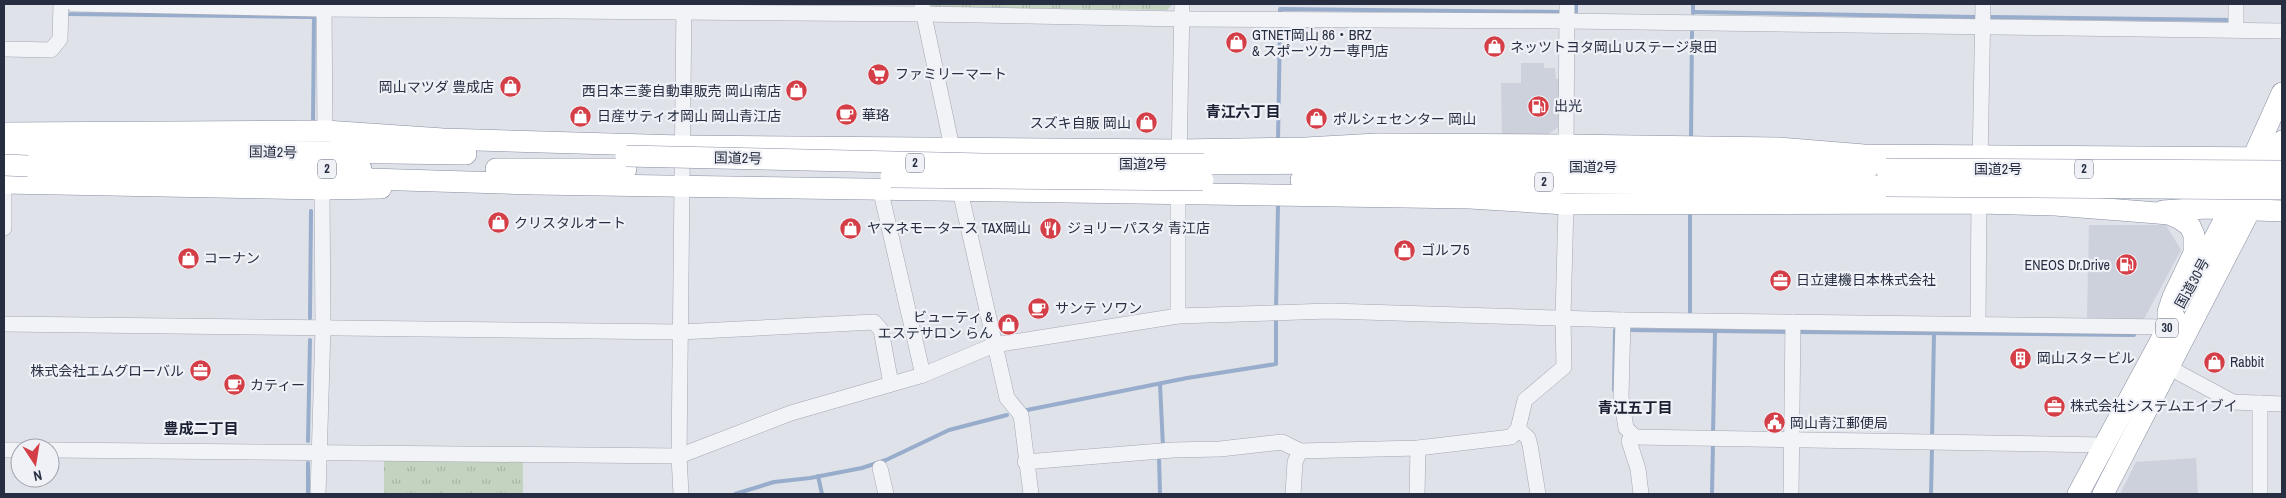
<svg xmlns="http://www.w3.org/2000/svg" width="2286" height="498" viewBox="0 0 2286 498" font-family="'Archivo Narrow','Noto Sans JP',sans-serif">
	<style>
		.built { fill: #cdd1db }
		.park { fill: url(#park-tufts) }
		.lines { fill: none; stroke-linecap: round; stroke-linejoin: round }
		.stream { stroke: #98accb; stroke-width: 4 }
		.minor-casing { stroke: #a4a8b3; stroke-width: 16 }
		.highway-casing { stroke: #868ea1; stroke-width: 22 }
		.minor { stroke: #f2f3f7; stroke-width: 15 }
		.highway { stroke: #fff; stroke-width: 21 }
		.highway-bridge-casing { stroke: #868ea1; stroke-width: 22; stroke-linecap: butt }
		.highway-bridge { stroke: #fff; stroke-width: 21 }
		.labels { text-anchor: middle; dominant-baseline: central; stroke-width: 4.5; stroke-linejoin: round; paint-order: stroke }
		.shield { fill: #eff1f7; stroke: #636878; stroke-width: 1 }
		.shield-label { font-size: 12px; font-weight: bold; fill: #272e41 }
		.poi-label { font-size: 14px; fill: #272e41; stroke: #eff1f7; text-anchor: start }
		.street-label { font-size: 14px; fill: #272e41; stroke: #eff1f7 }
		.neighbourhood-label { font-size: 15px; font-weight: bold; fill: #1a2032; stroke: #eff1f7 }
	</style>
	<defs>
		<pattern id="park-tufts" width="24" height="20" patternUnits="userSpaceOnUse" patternTransform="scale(1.25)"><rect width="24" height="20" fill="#c3d3c0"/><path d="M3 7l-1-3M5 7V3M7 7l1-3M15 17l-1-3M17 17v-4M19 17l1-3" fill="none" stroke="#a8b5a6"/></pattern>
	</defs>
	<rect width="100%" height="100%" fill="#dfe2e9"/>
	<!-- built -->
	<g class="built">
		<path d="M 1521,63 L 1544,63 L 1544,68 L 1555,68 L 1556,79 L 1563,79 L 1563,124 L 1544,137 L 1502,137 L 1501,83 L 1521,83 Z"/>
		<path d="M 2089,225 L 2166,225 L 2181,250 L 2144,319 L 2087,318 Z"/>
		<path d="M 2196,458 L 2198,494 L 2120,494 L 2136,462 Z"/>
	</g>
	<!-- park -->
	<g class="park">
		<path d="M 929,4 L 1173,4 L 1167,10 L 933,7 Z"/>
		<path d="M 384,460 L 523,462 L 523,494 L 384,494 Z"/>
	</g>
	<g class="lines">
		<!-- stream -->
		<g class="stream">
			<path d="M 1280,11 L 1280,9 L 1561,12"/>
			<path d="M 67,12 L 67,14 L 314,17"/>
			<path d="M 1573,12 L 1576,13 L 1576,4"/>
			<path d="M 1693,12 L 1975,17"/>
			<path d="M 1693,13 L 1693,4"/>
			<path d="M 1991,17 L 2232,20"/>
			<path d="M 313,123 L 314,16"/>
			<path d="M 1691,139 L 1692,32"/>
			<path d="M 1278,140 L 1280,26"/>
			<path d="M 1276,310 L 1278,205"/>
			<path d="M 1690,316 L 1690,215"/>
			<path d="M 310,318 L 311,211"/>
			<path d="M 1625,330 L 1791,332"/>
			<path d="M 1798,332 L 2134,335"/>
			<path d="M 1160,384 L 1163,447"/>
			<path d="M 1614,390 L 1615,330 L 1618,330"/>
			<path d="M 1022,411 L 1187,378 L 1276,364 L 1276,317"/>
			<path d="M 1713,435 L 1715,331"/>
			<path d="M 1932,440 L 1934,333"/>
			<path d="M 308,441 L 310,340"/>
			<path d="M 1159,457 L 1160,494"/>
			<path d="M 818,476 L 822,494"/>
			<path d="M 308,494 L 308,463"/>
			<path d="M 735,494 L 774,482 L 810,478 L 862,468 L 886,460 L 949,430 L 1007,415"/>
			<path d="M 1712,494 L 1713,442"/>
			<path d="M 1931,494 L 1932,447"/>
		</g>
		<defs>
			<g id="minor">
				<path d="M 74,4 L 318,9 L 924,14 L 1182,19 L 1567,21 L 2282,31"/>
				<path d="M 324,4 L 325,131"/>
				<path d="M 922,6 L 954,157"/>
				<path d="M 2236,30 L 2236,4"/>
				<path d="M 4,49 L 51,50 L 60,39 L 61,4"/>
				<path d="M 1566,145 L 1567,4"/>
				<path d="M 1179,159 L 1182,4"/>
				<path d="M 1980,164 L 1983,4"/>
				<path d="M 958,182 L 1007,398 L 1021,415 L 1031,494"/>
				<path d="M 880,188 L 923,375"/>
				<path d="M 4,228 L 4,175"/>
				<path d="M 1178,316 L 1178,185"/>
				<path d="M 1623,320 L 1621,397 L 1626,428 L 1635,437 L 2104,445"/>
				<path d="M 1978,323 L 1979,195"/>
				<path d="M 4,324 L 680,332 L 874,322 L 881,330 L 891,384"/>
				<path d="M 2168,367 L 2233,402 L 2282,404"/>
				<path d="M 1518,429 L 1528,438 L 1530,445 L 1538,494"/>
				<path d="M 1632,434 L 1629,441 L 1638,469 L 1641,494"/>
				<path d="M 4,450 L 20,450"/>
				<path d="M 50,450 L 679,456 L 791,413 L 923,375 L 994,345 L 1178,316 L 1330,311 L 1623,320 L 2168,327"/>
				<path d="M 1025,462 L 1173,450 L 1220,449 L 1282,442 L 1300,451 L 1418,448 L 1511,437 L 1518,429 L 1525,400 L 1564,367 L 1563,318 L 1566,204"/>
				<path d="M 880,468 L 886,494"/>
				<path d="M 318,494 L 323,329 L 322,189"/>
				<path d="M 681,494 L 679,456 L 684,4"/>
				<path d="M 1293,494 L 1295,462 L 1300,451"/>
				<path d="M 1417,494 L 1418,448"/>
				<path d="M 1791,494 L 1793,322"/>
				<path d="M 2260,494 L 2260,403"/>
			</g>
			<g id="highway">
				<path d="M 4,133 L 325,131 L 443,139 L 681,146 L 1179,150 L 1306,148 L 1377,144 L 1566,145 L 1778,148 L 1864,155 L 2282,158"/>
				<path d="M 4,148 L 466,154"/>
				<path d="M 1204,164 L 1339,163 L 1868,168"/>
				<path d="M 28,166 L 361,169"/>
				<path d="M 348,169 L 369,179 L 534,184 L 1470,198 L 1566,204 L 1979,203 L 2055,205 L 2145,212 L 2169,214 L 2180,219 L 2190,226 L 2194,235 L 2194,253 L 2173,297 L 2168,312 L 2168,327"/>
				<path d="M 496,169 L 626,169"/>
				<path d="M 1301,180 L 1886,186"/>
				<path d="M 4,183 L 322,189 L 381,188"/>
				<path d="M 2163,211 L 2206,208 L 2282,211"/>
				<path d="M 2195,276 L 2230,209 L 2282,93"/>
				<path d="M 2078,494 L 2174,316"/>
				<path d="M 2103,494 L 2250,210 L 2282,141"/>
			</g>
		</defs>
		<!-- minor casing -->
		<use href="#minor" class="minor-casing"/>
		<!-- highway casing -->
		<use href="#highway" class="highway-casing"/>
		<!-- minor -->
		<use href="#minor" class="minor"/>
		<!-- highway -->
		<use href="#highway" class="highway"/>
		<defs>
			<g id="highway-bridge">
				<path d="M 626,156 L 984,164 L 1204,164"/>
				<path d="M 4,165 L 28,166"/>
				<path d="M 1886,169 L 2282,171"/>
				<path d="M 891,177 L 1203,180"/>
				<path d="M 1886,186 L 2282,189"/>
			</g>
		</defs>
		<!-- highway-bridge casing -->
		<use href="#highway-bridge" class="highway-bridge-casing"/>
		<!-- highway-bridge -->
		<use href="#highway-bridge" class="highway-bridge"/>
	</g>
	<!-- icons -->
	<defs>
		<symbol id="shop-disc" viewBox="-11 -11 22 22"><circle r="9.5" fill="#d43e47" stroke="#eff1f7"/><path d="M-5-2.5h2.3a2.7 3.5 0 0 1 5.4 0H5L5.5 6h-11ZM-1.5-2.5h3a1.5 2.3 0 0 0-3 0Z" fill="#fff"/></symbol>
		<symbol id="supermarket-disc" viewBox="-11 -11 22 22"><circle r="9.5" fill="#d43e47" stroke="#eff1f7"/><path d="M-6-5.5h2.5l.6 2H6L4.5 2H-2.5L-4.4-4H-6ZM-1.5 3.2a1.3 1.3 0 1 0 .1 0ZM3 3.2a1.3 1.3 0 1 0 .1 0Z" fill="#fff"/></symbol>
		<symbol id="fuel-disc" viewBox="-11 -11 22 22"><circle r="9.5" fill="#d43e47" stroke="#eff1f7"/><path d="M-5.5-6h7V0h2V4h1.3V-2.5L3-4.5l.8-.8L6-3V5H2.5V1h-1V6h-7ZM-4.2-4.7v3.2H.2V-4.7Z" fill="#fff"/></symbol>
		<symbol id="cafe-disc" viewBox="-11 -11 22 22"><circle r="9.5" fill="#d43e47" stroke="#eff1f7"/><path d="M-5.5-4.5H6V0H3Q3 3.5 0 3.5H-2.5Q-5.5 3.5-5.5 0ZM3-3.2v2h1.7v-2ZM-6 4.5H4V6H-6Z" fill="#fff"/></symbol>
		<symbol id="restaurant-disc" viewBox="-11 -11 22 22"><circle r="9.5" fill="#d43e47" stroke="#eff1f7"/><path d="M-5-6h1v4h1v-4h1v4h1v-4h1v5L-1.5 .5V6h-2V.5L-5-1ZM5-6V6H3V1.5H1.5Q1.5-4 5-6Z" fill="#fff"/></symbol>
		<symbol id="office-disc" viewBox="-11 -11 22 22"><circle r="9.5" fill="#d43e47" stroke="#eff1f7"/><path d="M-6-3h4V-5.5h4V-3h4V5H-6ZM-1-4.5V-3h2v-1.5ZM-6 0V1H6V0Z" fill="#fff"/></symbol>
		<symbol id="building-disc" viewBox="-11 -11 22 22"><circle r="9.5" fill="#d43e47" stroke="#eff1f7"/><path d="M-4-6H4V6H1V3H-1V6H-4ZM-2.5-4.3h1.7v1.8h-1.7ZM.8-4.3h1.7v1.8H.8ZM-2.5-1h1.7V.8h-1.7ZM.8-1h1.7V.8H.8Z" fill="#fff"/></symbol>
		<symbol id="civic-disc" viewBox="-11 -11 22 22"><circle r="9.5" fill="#d43e47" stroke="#eff1f7"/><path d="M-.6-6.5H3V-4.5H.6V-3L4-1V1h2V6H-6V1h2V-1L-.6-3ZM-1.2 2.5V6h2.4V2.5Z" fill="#fff"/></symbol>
	</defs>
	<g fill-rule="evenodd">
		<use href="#shop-disc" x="1224" y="30" width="25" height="25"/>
		<use href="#shop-disc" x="1482" y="34" width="25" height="25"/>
		<use href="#supermarket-disc" x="866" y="62" width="25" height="25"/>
		<use href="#shop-disc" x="498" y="74" width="25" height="25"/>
		<use href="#shop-disc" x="784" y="78" width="25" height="25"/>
		<use href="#fuel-disc" x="1526" y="94" width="25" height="25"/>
		<use href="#cafe-disc" x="834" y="102" width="25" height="25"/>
		<use href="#shop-disc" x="568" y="104" width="25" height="25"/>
		<use href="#shop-disc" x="1304" y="106" width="25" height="25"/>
		<use href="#shop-disc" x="1134" y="110" width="25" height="25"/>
		<use href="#shop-disc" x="486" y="210" width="25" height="25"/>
		<use href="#shop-disc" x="838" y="216" width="25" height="25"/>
		<use href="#restaurant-disc" x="1038" y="216" width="25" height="25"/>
		<use href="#shop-disc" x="1392" y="238" width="25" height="25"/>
		<use href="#shop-disc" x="176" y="246" width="25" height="25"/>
		<use href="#fuel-disc" x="2114" y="252" width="25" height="25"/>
		<use href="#office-disc" x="1768" y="268" width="25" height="25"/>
		<use href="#cafe-disc" x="1026" y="296" width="25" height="25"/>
		<use href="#shop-disc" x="996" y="312" width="25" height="25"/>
		<use href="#building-disc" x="2008" y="346" width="25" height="25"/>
		<use href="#shop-disc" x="2202" y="350" width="25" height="25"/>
		<use href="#office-disc" x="188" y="358" width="25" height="25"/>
		<use href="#cafe-disc" x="222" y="372" width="25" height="25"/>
		<use href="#office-disc" x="2042" y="394" width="25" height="25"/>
		<use href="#civic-disc" x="1762" y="410" width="25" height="25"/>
	</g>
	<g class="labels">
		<!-- shield labels -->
		<g class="shield">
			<rect x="906" y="153.5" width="18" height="19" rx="4"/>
			<rect x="318" y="159.5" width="18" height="19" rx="4"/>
			<rect x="2075" y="159.5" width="18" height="19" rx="4"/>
			<rect x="1535" y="172.5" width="18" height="19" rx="4"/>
			<rect x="2156" y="318.5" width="22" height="19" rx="4"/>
		</g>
		<g class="shield-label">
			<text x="915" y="163">2</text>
			<text x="327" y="169">2</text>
			<text x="2084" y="169">2</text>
			<text x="1544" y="182">2</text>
			<text x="2167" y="328">30</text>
		</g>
		<!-- poi labels -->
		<g class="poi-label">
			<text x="1252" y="35">GTNET岡山 86・BRZ<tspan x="1252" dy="16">&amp; スポーツカー専門店</tspan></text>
			<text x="1510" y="47">ネッツトヨタ岡山 Uステージ泉田</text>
			<text x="895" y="74">ファミリーマート</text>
			<text x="494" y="87" text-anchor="end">岡山マツダ 豊成店</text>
			<text x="781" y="91" text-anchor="end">西日本三菱自動車販売 岡山南店</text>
			<text x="1554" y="106">出光</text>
			<text x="862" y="115">華珞</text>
			<text x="597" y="116">日産サティオ岡山 岡山青江店</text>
			<text x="1333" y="119">ポルシェセンター 岡山</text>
			<text x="1131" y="123" text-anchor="end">スズキ自販 岡山</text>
			<text x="514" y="223">クリスタルオート</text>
			<text x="867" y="228">ヤマネモータース TAX岡山</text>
			<text x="1067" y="228">ジョリーパスタ 青江店</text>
			<text x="1421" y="250">ゴルフ5</text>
			<text x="204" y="258">コーナン</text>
			<text x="2110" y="265" text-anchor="end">ENEOS Dr.Drive</text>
			<text x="1796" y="280">日立建機日本株式会社</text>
			<text x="1055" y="308">サンテ ソワン</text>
			<text x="993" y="317" text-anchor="end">ビューティ &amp;<tspan x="993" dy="16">エステサロン らん</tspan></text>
			<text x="2037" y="358">岡山スタービル</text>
			<text x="2230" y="362">Rabbit</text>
			<text x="184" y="371" text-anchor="end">株式会社エムグローバル</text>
			<text x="250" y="385">カティー</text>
			<text x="2070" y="406">株式会社システムエイブイ</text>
			<text x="1790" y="423">岡山青江郵便局</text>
		</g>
		<!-- street labels -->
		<g class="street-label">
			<text transform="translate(273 152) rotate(1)">国道2号</text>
			<text transform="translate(738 158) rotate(1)">国道2号</text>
			<text x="1143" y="164">国道2号</text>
			<text x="1593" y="167">国道2号</text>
			<text x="1998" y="169">国道2号</text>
			<text transform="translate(2192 283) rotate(-61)">国道30号</text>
		</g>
		<!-- neighbourhood labels -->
		<g class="neighbourhood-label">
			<text x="1243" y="111">青江六丁目</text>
			<text x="1635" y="407">青江五丁目</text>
			<text x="201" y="428">豊成二丁目</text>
		</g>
	</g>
	<!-- border -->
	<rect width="2286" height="498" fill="none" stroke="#272e41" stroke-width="10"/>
	<!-- north arrow -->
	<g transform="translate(35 463) rotate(168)"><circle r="24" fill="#eff1f7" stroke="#9fa3ae"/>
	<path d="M0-4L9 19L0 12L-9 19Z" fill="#d43e47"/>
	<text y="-8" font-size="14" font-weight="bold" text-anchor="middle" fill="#272e41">N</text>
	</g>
</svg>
